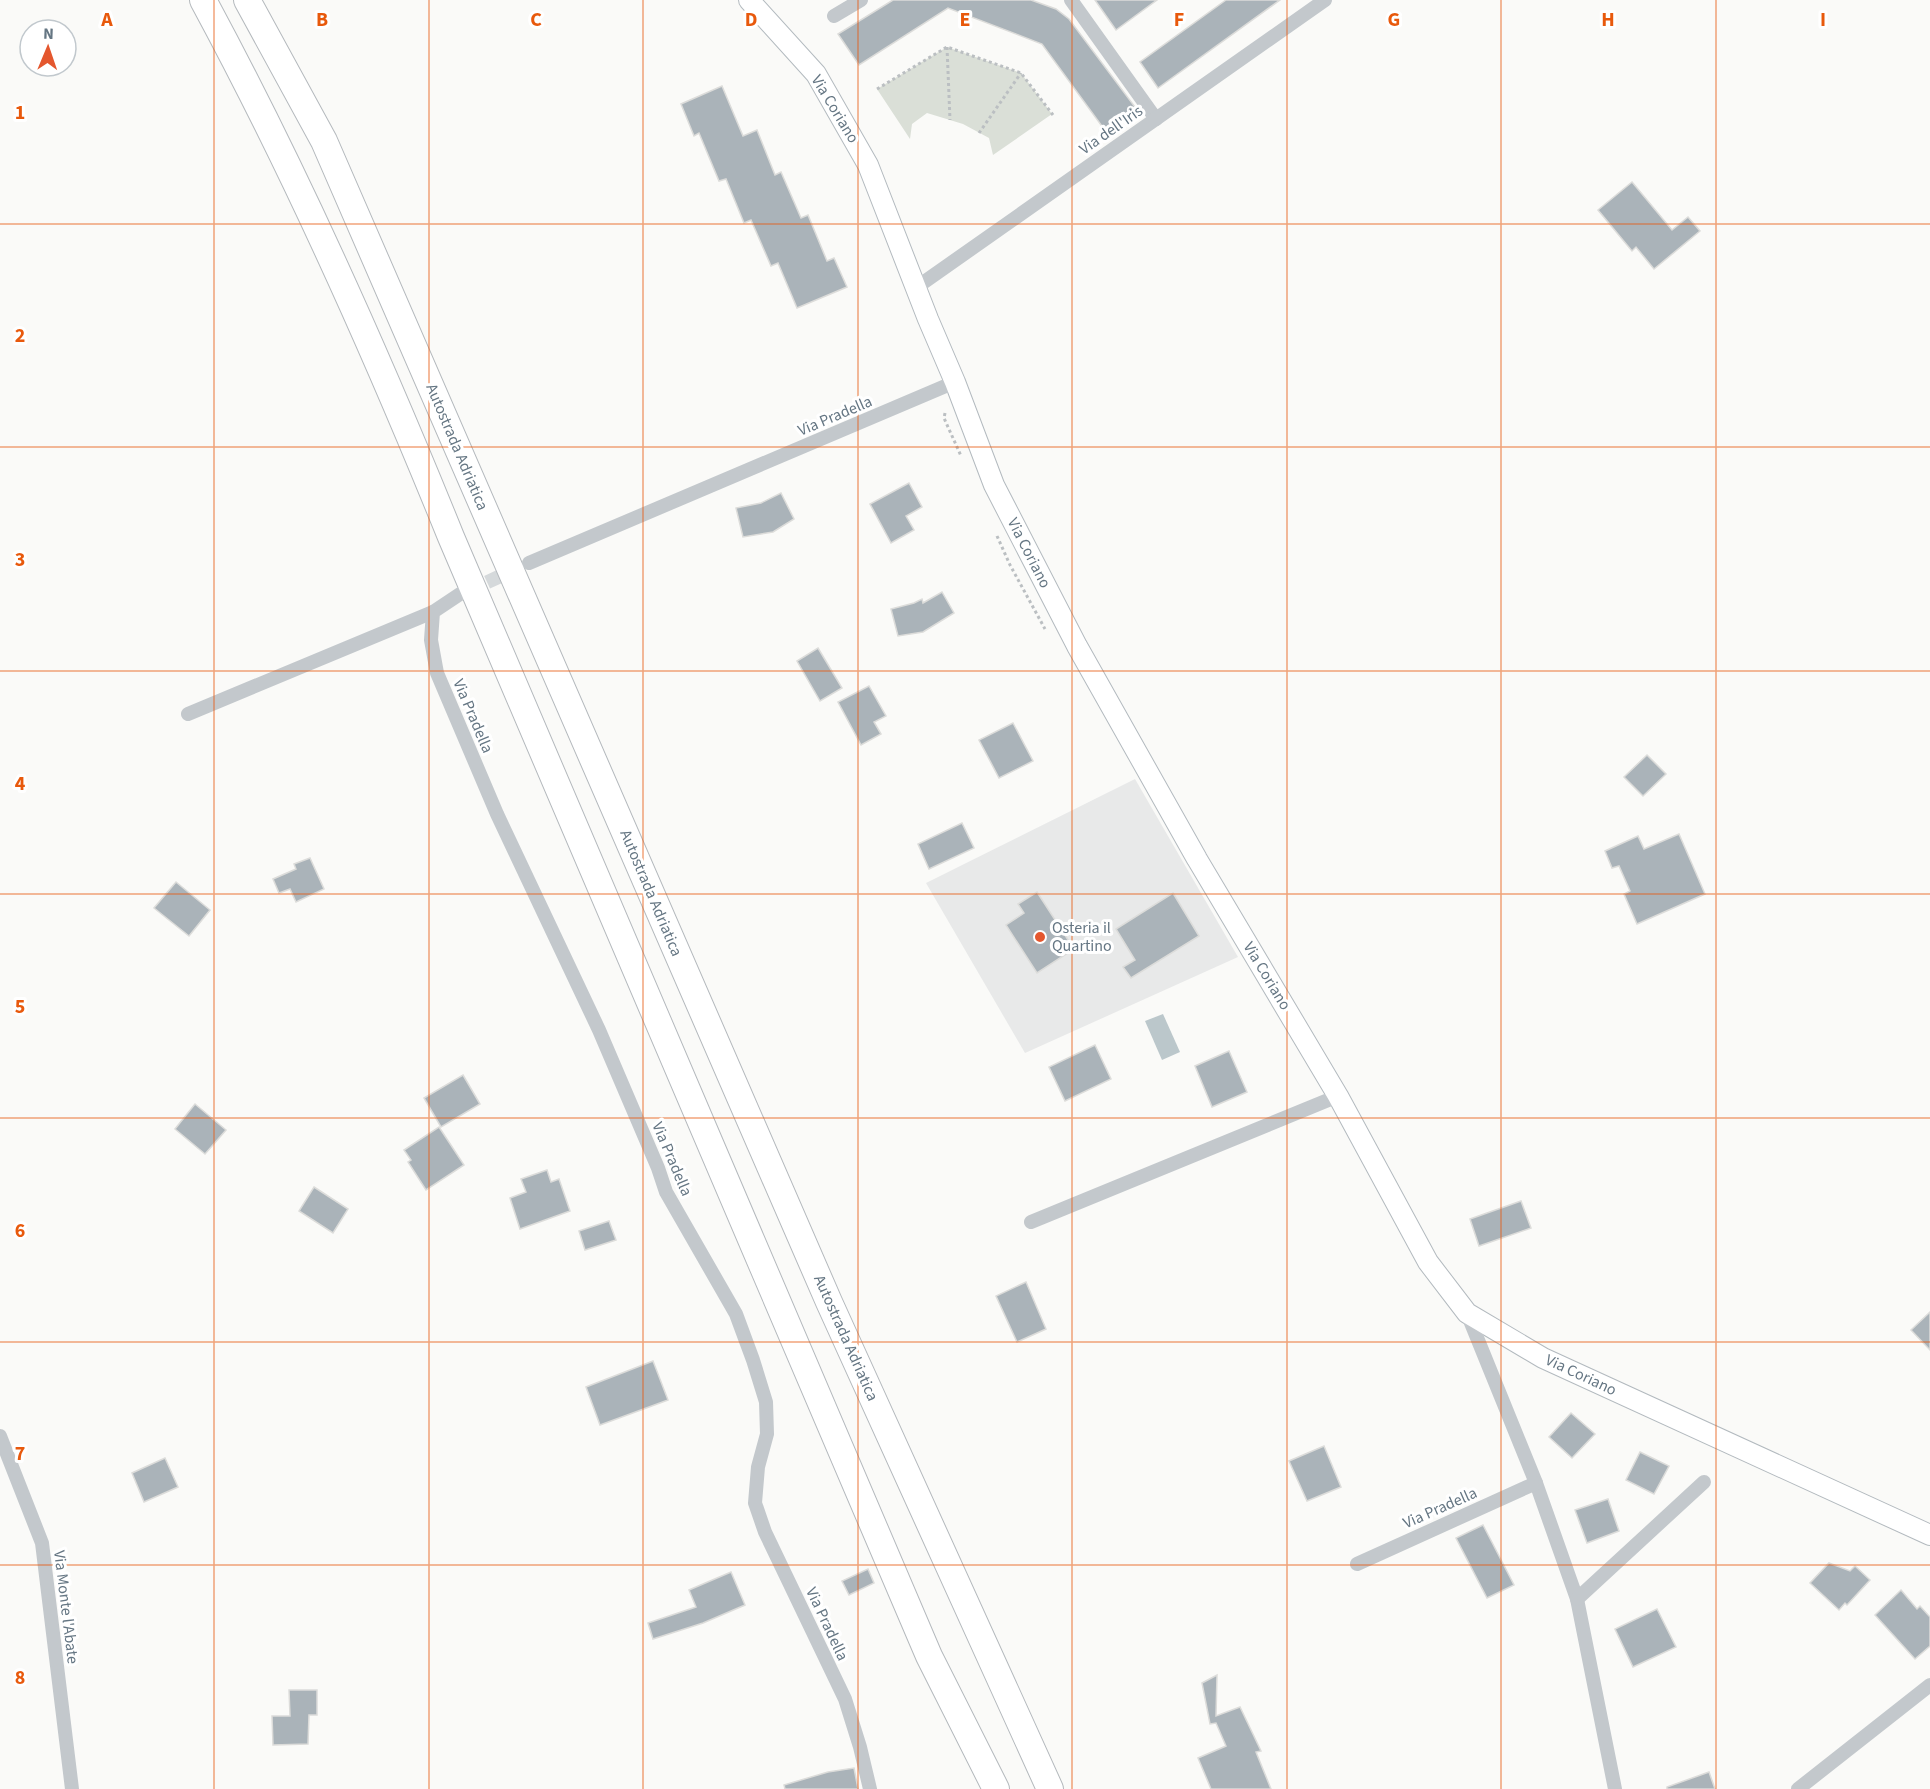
<svg xmlns="http://www.w3.org/2000/svg" width="1930" height="1789" viewBox="0 0 1930 1789" font-family="'Source Sans 3',sans-serif">
	<style>
		.built { fill: #e8e9e9 }
		.green { fill: #dadfd7 }
		.water { fill: #bbc7cb }
		.building { fill: #aab3b9; stroke: #dcdcda; stroke-width: 1.5 }
		.lines { fill: none; stroke-linecap: round; stroke-linejoin: round }
		.minor-tunnel { stroke: #d5d9db; stroke-width: 14; stroke-dasharray: 14 7; stroke-linecap: butt }
		.secondary-casing { stroke: #b3babf; stroke-width: 22 }
		.motorway-casing { stroke: #b4b9bd; stroke-width: 28 }
		.path { stroke: #bbbfc2; stroke-width: 3; stroke-dasharray: 3 3; stroke-linecap: butt }
		.minor { stroke: #c3c8cc; stroke-width: 14 }
		.secondary { stroke: #fff; stroke-width: 20 }
		.motorway { stroke: #fff; stroke-width: 26 }
		.grid { fill: none; stroke: #e8590c; stroke-width: 1.5; stroke-opacity: 0.55 }
		.poi-dot { fill: #e4572e; stroke: #fff; stroke-width: 2 }
		.labels { text-anchor: middle; dominant-baseline: central; stroke-width: 6; stroke-linejoin: round; paint-order: stroke }
		.street-label { font-size: 16px; fill: #657683; stroke: #fff }
		.poi-label { font-size: 16px; fill: #657683; stroke: #fff; text-anchor: start }
		.grid-label { font-size: 20px; text-anchor: middle; font-weight: bold; fill: #e8590c; stroke: #fff; stroke-width: 6; stroke-linejoin: round; paint-order: stroke }
	</style>
	<rect width="100%" height="100%" fill="#fafaf8"/>
	<!-- built -->
	<path class="built" d="M 1135,779 L 1238,957 L 1025,1053 L 926,883 Z"/>
	<!-- green -->
	<path class="green" d="M 947,47 L 1021,73 L 1052,114 L 993,155 L 989,138 L 963,124 L 927,113 L 912,124 L 910,139 L 877,89 Z"/>
	<!-- water -->
	<path class="water" d="M 1163,1014 L 1180,1052 L 1162,1060 L 1145,1021 Z"/>
	<!-- building -->
	<g class="building">
		<path d="M 893,0 L 1031,0 L 1056,9 L 1069,19 L 1135,107 L 1104,129 L 1042,44 L 948,8 L 859,65 L 838,34 Z"/>
		<path d="M 1095,0 L 1157,0 L 1116,30 Z"/>
		<path d="M 1226,0 L 1280,0 L 1158,88 L 1140,62 Z"/>
		<path d="M 722,86 L 743,136 L 757,130 L 775,175 L 781,172 L 801,218 L 808,215 L 827,261 L 834,258 L 847,287 L 797,308 L 778,263 L 771,266 L 751,220 L 744,223 L 726,179 L 719,181 L 699,133 L 694,136 L 681,104 Z"/>
		<path d="M 1632,182 L 1672,230 L 1688,217 L 1700,231 L 1654,269 L 1636,247 L 1632,251 L 1598,210 Z"/>
		<path d="M 909,483 L 922,507 L 906,516 L 914,530 L 891,543 L 870,504 Z"/>
		<path d="M 781,493 L 794,519 L 773,532 L 743,537 L 736,508 L 761,503 Z"/>
		<path d="M 942,592 L 954,613 L 923,632 L 898,636 L 891,609 L 914,603 L 922,599 L 923,603 Z"/>
		<path d="M 818,648 L 842,688 L 820,701 L 797,661 Z"/>
		<path d="M 869,686 L 886,716 L 874,722 L 881,734 L 861,745 L 838,702 Z"/>
		<path d="M 1013,723 L 1033,761 L 999,778 L 979,740 Z"/>
		<path d="M 1647,755 L 1666,774 L 1643,796 L 1624,777 Z"/>
		<path d="M 962,823 L 974,848 L 929,869 L 918,844 Z"/>
		<path d="M 1679,834 L 1705,894 L 1637,924 L 1624,894 L 1630,891 L 1619,866 L 1612,868 L 1605,851 L 1638,836 L 1644,849 Z"/>
		<path d="M 310,858 L 324,889 L 296,902 L 290,889 L 279,893 L 273,879 L 296,869 L 294,864 Z"/>
		<path d="M 176,882 L 210,910 L 189,936 L 154,908 Z"/>
		<path d="M 1037,892 L 1074,949 L 1037,973 L 1006,925 L 1024,913 L 1018,904 Z"/>
		<path d="M 1173,893 L 1199,936 L 1131,978 L 1123,967 L 1135,960 L 1116,929 Z"/>
		<path d="M 1095,1045 L 1111,1079 L 1065,1101 L 1049,1067 Z"/>
		<path d="M 1229,1051 L 1247,1092 L 1212,1107 L 1195,1066 Z"/>
		<path d="M 463,1075 L 480,1104 L 441,1127 L 424,1098 Z"/>
		<path d="M 195,1104 L 226,1130 L 205,1154 L 175,1129 Z"/>
		<path d="M 439,1127 L 464,1165 L 426,1190 L 408,1162 L 411,1160 L 404,1150 Z"/>
		<path d="M 547,1170 L 551,1182 L 559,1179 L 570,1211 L 520,1229 L 510,1198 L 526,1192 L 521,1179 Z"/>
		<path d="M 314,1187 L 348,1209 L 333,1233 L 299,1211 Z"/>
		<path d="M 1521,1201 L 1531,1228 L 1479,1246 L 1470,1219 Z"/>
		<path d="M 609,1221 L 616,1240 L 585,1250 L 579,1231 Z"/>
		<path d="M 1026,1282 L 1046,1329 L 1017,1342 L 996,1296 Z"/>
		<path d="M 1930,1312 L 1930,1350 L 1911,1330 Z"/>
		<path d="M 653,1361 L 668,1400 L 600,1425 L 586,1387 Z"/>
		<path d="M 1571,1413 L 1595,1434 L 1572,1458 L 1549,1437 Z"/>
		<path d="M 1324,1446 L 1341,1487 L 1307,1501 L 1289,1461 Z"/>
		<path d="M 1640,1452 L 1669,1466 L 1654,1494 L 1626,1480 Z"/>
		<path d="M 165,1458 L 178,1487 L 144,1502 L 132,1473 Z"/>
		<path d="M 1608,1499 L 1619,1531 L 1587,1543 L 1575,1510 Z"/>
		<path d="M 1483,1525 L 1514,1585 L 1487,1598 L 1456,1538 Z"/>
		<path d="M 1829,1563 L 1850,1571 L 1855,1566 L 1870,1580 L 1847,1605 L 1845,1603 L 1839,1610 L 1810,1583 Z"/>
		<path d="M 868,1569 L 874,1583 L 849,1595 L 842,1581 Z"/>
		<path d="M 731,1572 L 745,1605 L 703,1623 L 653,1639 L 648,1623 L 696,1607 L 689,1590 Z"/>
		<path d="M 1901,1590 L 1917,1609 L 1920,1606 L 1930,1617 L 1930,1646 L 1915,1659 L 1875,1615 Z"/>
		<path d="M 1657,1609 L 1676,1647 L 1633,1667 L 1615,1629 Z"/>
		<path d="M 1217,1675 L 1216,1716 L 1240,1707 L 1261,1751 L 1256,1752 L 1271,1789 L 1211,1789 L 1198,1758 L 1226,1746 L 1216,1723 L 1210,1724 L 1202,1683 Z"/>
		<path d="M 289,1690 L 317,1690 L 317,1715 L 309,1715 L 308,1744 L 273,1745 L 272,1716 L 290,1716 Z"/>
		<path d="M 854,1768 L 858,1789 L 785,1789 L 784,1785 L 828,1772 Z"/>
		<path d="M 1709,1772 L 1715,1789 L 1667,1789 L 1667,1787 Z"/>
	</g>
	<g class="lines">
		<!-- minor-tunnel -->
		<path class="minor-tunnel" d="M 468,591 L 516,569"/>
		<defs>
			<path id="secondary" d="M 749,0 L 816,74 L 868,165 L 928,319 L 955,382 L 994,485 L 1077,646 L 1197,859 L 1338,1096 L 1428,1262 L 1467,1313 L 1543,1358 L 1930,1535"/>
			<g id="motorway">
				<path d="M 203,0 C 297,174 377,354 451,537 L 929,1656 L 996,1789"/>
				<path d="M 247,0 L 324,141 L 829,1302 L 1050,1789"/>
			</g>
		</defs>
		<!-- secondary casing -->
		<use href="#secondary" class="secondary-casing"/>
		<!-- motorway casing -->
		<use href="#motorway" class="motorway-casing"/>
		<!-- path -->
		<g class="path">
			<path d="M 947,47 L 950,120"/>
			<path d="M 877,89 L 947,47 L 1021,73 L 1053,115"/>
			<path d="M 979,133 L 1021,73"/>
			<path d="M 945,413 L 944,418 L 961,456"/>
			<path d="M 997,536 L 1010,565 L 1045,629"/>
		</g>
		<!-- minor -->
		<g class="minor">
			<path d="M 1071,0 L 1156,119"/>
			<path d="M 834,16 L 861,0"/>
			<path d="M 917,287 L 1325,0"/>
			<path d="M 529,563 L 955,382"/>
			<path d="M 460,594 L 433,612 L 431,640 L 437,673 L 497,814 L 599,1030 L 658,1168 L 666,1192 L 736,1314 L 753,1360 L 766,1402 L 767,1434 L 758,1467 L 755,1503 L 765,1532 L 845,1699 L 860,1747 L 870,1789"/>
			<path d="M 188,714 L 433,612"/>
			<path d="M 1031,1222 L 1338,1096"/>
			<path d="M 1467,1313 L 1536,1483 L 1577,1599 L 1615,1789"/>
			<path d="M 0,1436 L 42,1543 L 72,1789"/>
			<path d="M 1357,1564 L 1536,1483"/>
			<path d="M 1577,1599 L 1704,1482"/>
			<path d="M 1798,1789 L 1930,1685"/>
		</g>
		<!-- secondary -->
		<use href="#secondary" class="secondary"/>
		<!-- motorway -->
		<use href="#motorway" class="motorway"/>
	</g>
	<!-- grid -->
	<path class="grid" d="M 214,0 L 214,1789M 429,0 L 429,1789M 643,0 L 643,1789M 858,0 L 858,1789M 1072,0 L 1072,1789M 1287,0 L 1287,1789M 1501,0 L 1501,1789M 1716,0 L 1716,1789M 0,224 L 1930,224M 0,447 L 1930,447M 0,671 L 1930,671M 0,894 L 1930,894M 0,1118 L 1930,1118M 0,1342 L 1930,1342M 0,1565 L 1930,1565"/>
	<!-- markers -->
	<circle class="poi-dot" cx="1040" cy="937" r="6"/>
	<g class="labels">
		<!-- street labels -->
		<g class="street-label">
			<text transform="translate(835 109) rotate(59)">Via Coriano</text>
			<text transform="translate(1111 130) rotate(-35)">Via dell'Iris</text>
			<text transform="translate(835 416) rotate(-23)">Via Pradella</text>
			<text transform="translate(457 447) rotate(67)">Autostrada Adriatica</text>
			<text transform="translate(1029 553) rotate(63)">Via Coriano</text>
			<text transform="translate(473 716) rotate(67)">Via Pradella</text>
			<text transform="translate(651 893) rotate(67)">Autostrada Adriatica</text>
			<text transform="translate(1267 976) rotate(59)">Via Coriano</text>
			<text transform="translate(672 1159) rotate(67)">Via Pradella</text>
			<text transform="translate(846 1338) rotate(66)">Autostrada Adriatica</text>
			<text transform="translate(1581 1375) rotate(25)">Via Coriano</text>
			<text transform="translate(1440 1508) rotate(-24)">Via Pradella</text>
			<text transform="translate(66 1607) rotate(83)">Via Monte l'Abate</text>
			<text transform="translate(827 1624) rotate(65)">Via Pradella</text>
		</g>
		<!-- poi labels -->
		<g class="poi-label">
			<text x="1052" y="928">Osteria il<tspan x="1052" dy="18">Quartino</tspan></text>
		</g>
	</g>
	<g class="grid-label">
		<text x="107" y="26">A</text>
		<text x="322" y="26">B</text>
		<text x="536" y="26">C</text>
		<text x="751" y="26">D</text>
		<text x="965" y="26">E</text>
		<text x="1179" y="26">F</text>
		<text x="1394" y="26">G</text>
		<text x="1608" y="26">H</text>
		<text x="1823" y="26">I</text>
		<text x="20" y="119">1</text>
		<text x="20" y="342">2</text>
		<text x="20" y="566">3</text>
		<text x="20" y="790">4</text>
		<text x="20" y="1013">5</text>
		<text x="20" y="1237">6</text>
		<text x="20" y="1460">7</text>
		<text x="20" y="1684">8</text>
	</g>
	<!-- north arrow -->
	<g transform="translate(48 48) rotate(2)"><circle r="28" fill="#ffffff" stroke="#c1c8cd" stroke-width="1.5"/>
	<path d="M0-4.5L10 22L0 15L-10 22Z" fill="#e4572e"/>
	<text y="-9" font-size="16" font-weight="bold" text-anchor="middle" fill="#657683">N</text>
	</g>
</svg>
